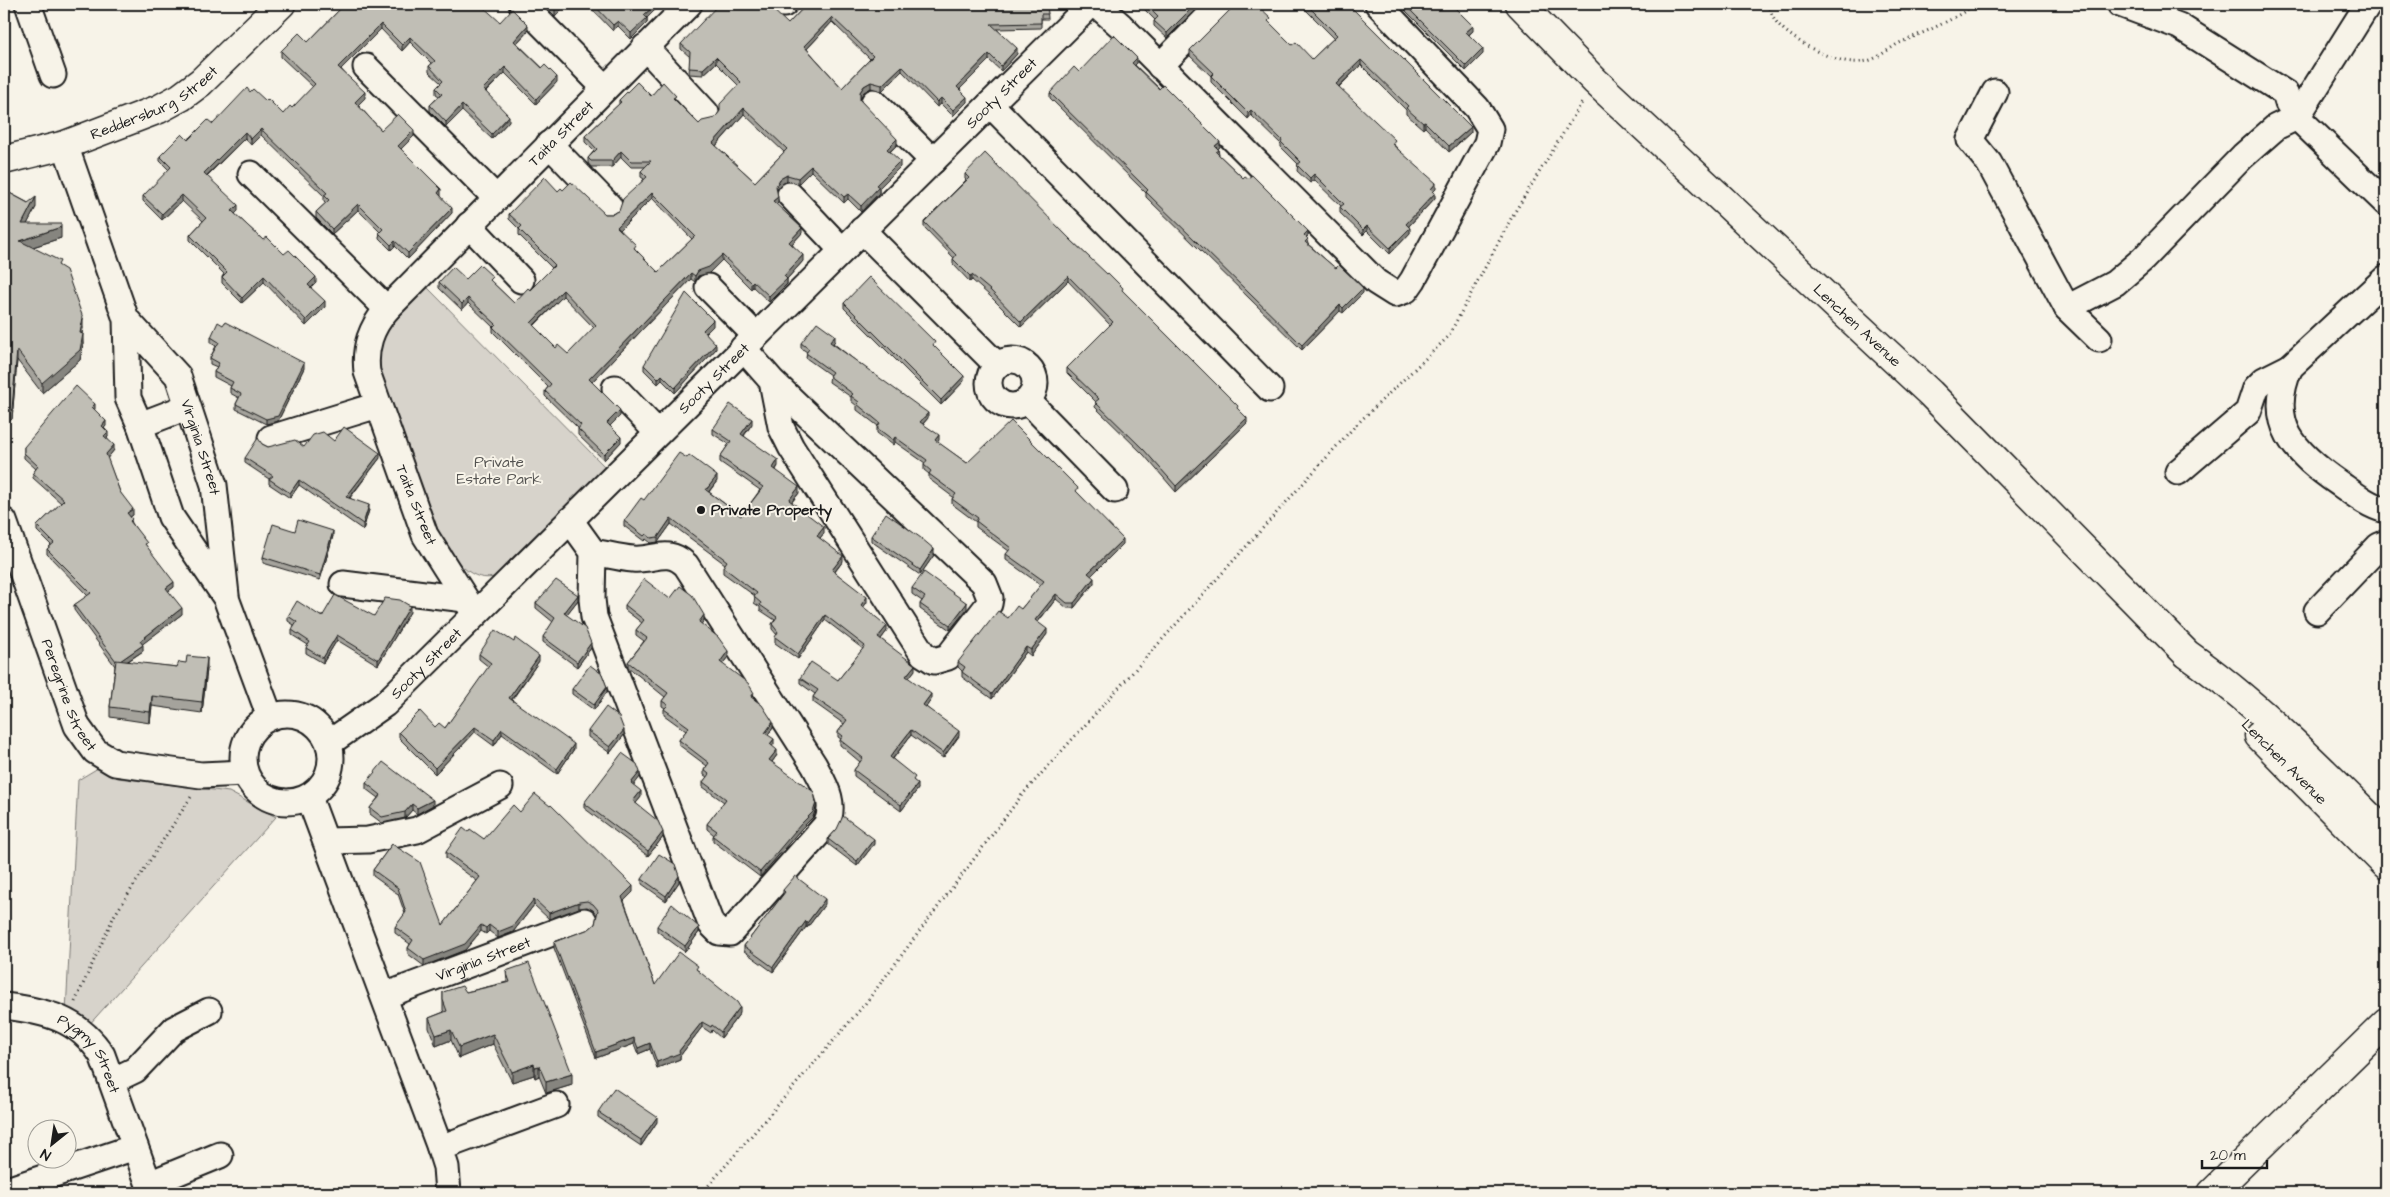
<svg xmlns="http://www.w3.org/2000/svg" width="2390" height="1197" viewBox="0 0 2390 1197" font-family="'Architects Daughter',sans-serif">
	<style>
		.green { fill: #d7d3cb; stroke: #7a7874 }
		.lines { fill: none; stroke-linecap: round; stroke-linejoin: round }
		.minor-casing { stroke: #1c1c1c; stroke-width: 29 }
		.tertiary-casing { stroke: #1c1c1c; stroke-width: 31 }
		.secondary-casing { stroke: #1c1c1c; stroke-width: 31 }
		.path { stroke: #1c1c1c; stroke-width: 3; stroke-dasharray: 1 4; stroke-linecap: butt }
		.minor { stroke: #f7f3e8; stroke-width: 25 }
		.tertiary { stroke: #f7f3e8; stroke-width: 28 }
		.secondary { stroke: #f7f3e8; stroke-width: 28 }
		.wall { fill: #a5a39c; stroke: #1c1c1c; fill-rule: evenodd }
		.shaded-wall { fill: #86857f; stroke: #1c1c1c }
		.building { fill: #c0beb5; stroke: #1c1c1c; fill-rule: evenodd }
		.poi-dot { fill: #1c1c1c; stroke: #f7f3e8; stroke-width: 2 }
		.labels { text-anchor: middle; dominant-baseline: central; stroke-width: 4; stroke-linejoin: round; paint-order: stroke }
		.street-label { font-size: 15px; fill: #1c1c1c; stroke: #f7f3e8 }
		.park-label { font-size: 15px; fill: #545351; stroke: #f7f3e8 }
		.poi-label { font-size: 15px; font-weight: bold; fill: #1c1c1c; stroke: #f7f3e8; text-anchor: start }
	</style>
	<rect width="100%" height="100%" fill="#f7f3e8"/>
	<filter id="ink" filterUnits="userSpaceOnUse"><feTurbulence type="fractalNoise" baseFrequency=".02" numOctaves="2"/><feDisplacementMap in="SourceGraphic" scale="10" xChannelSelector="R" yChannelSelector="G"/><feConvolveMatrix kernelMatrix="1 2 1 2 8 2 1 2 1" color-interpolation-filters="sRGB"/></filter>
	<g filter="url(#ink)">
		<!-- green -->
		<g class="green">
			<path d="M 426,286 L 609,471 L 498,576 C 471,585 453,558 441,538 L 379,370 C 373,333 403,310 426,286 Z"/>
			<path d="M 98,768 L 118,778 L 229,792 L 276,817 L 87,1027 L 66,1012 L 78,780 Z"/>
		</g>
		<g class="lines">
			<defs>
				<g id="minor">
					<path d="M 28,4 L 53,75"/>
					<path d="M 522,4 L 605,88"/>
					<path d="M 783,4 L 784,4"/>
					<path d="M 1096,4 L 1121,26 L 1376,282 L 1395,294 L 1406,290 L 1413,280 L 1487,143 L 1490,129 L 1477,108 L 1378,4"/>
					<path d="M 2120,4 L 2179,26 L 2285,93 L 2288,103 L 2297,117 L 2386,203"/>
					<path d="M 645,47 L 706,113"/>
					<path d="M 1160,66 L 1221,4"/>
					<path d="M 366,67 L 496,198"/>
					<path d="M 1995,92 L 1970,140 L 1989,163 L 2067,308 L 2099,339"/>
					<path d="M 874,102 L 933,161"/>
					<path d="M 990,104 L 1270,389"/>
					<path d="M 549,144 L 609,206"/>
					<path d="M 65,145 L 126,319 L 128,398 L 140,425 L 171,517 L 226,598 L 270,717"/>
					<path d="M 251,174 L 387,309"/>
					<path d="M 790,195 L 842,250"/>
					<path d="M 469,225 L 521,280"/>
					<path d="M 862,230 L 997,365"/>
					<path d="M 708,287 L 756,336"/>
					<path d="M 2067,308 L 2115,283 L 2143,259 L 2243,156 L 2276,127 L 2297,117 L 2368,4"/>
					<path id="s1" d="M 126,319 L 178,376 L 214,485 L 226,595"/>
					<path d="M 743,348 L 772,381 L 984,583 L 990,598 L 989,604 L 948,657 L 934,661 L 923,654 L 919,648 L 791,447 L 781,427 L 772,381"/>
					<circle cx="1012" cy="383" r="23"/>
					<path d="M 2290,367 C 2265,424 2295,453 2340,484 C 2354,494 2369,506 2386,510"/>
					<path d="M 615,388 L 658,433"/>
					<path d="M 1028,401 L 1115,490"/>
					<path d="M 140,425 L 187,407"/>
					<path d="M 271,438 L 378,405"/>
					<path d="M 2178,472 L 2248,412 L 2256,388 L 2264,380 L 2290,367 L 2386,278"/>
					<path d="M 570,520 L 593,552 L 592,599 L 594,617 L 711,924 L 719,932 L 730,933 L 826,825 C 837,803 824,784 814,765 L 686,565 C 667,547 654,561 633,559 C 620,558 606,554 593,552"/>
					<path id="s2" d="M 4,521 L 77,726 L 95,751 L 115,763 L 201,775 L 245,773"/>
					<path d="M 343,584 L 465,599"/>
					<path d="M 2317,611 L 2379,546 L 2386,543"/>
					<path id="s3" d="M 475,614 L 425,535 L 367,372 C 364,347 371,328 387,309 L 689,4"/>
					<circle cx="287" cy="758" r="44"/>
					<path id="s4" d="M 329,743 L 385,704 L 1091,4"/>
					<path d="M 309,797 L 440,1148 L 446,1167 L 448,1193"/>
					<path d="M 326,841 L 368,840 L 417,830 L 500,786"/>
					<path id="s5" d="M 384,996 L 584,921"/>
					<path id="s6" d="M 4,1006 C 45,1011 78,1018 102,1055 L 152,1193"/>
					<path d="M 112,1081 L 135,1070 L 174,1029 L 209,1011"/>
					<path d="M 440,1148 L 556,1105"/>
					<path d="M 149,1184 L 220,1155"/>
					<path d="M 4,1191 L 135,1147"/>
				</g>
				<g id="tertiary">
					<path id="s7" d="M 4,160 L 65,145 L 159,109 L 181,97 L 201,82 L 281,4"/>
					<path d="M 2212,1193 L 2386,1023"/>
				</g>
				<g id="secondary">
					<path id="s8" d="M 1520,4 L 1595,81 L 1930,393 L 2187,654 C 2260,705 2323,771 2386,833"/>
					<path d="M 2259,736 L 2386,865"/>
				</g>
			</defs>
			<!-- minor casing -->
			<use href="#minor" class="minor-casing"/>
			<!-- tertiary casing -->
			<use href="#tertiary" class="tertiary-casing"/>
			<!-- secondary casing -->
			<use href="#secondary" class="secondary-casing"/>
			<!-- path -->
			<g class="path">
				<path d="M 1767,4 C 1770,10 1773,18 1778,24 C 1796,43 1840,68 1867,61 C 1880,58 1891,46 1904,41 C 1929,30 1954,20 1975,4"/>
				<path d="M 75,1002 L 114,916 L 191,797"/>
				<path d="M 702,1193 L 865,1004 L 1022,795 L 1354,427 L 1448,337 L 1513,215 L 1583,101"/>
			</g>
			<!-- minor -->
			<use href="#minor" class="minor"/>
			<!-- tertiary -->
			<use href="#tertiary" class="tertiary"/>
			<!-- secondary -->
			<use href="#secondary" class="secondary"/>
		</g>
		<!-- wall -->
		<g class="wall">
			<path d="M 345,4 L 500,22 L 528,31 L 517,43 L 557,82 L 536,104 L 505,73 L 486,92 L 509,121 L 492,139 L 462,111 L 446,127 L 430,111 L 430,105 L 439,96 L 436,94 L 436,88 L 441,83 L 429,72 L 429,66 L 432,64 L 410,42 L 402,51 L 381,29 L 341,69 L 365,98 L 358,105 L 381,130 L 414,136 L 401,149 L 441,195 L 441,196 L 452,213 L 408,259 L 395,246 L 391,250 L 379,238 L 380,232 L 358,210 L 332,234 L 316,218 L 316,212 L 326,203 L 324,201 L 324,196 L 261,135 L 251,145 L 245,138 L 207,176 L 238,211 L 235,214 L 263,240 L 284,254 L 316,283 L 311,288 L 325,307 L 306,326 L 264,282 L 242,303 L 222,283 L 222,277 L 224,274 L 190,240 L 190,235 L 203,221 L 182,201 L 162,220 L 143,201 L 143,196 L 169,170 L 160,161 L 160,156 L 213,124 L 250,92 L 266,101 L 283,114 L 292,108 L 313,87 L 281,57 L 281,51 L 308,42 Z"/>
			<path d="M 543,4 L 567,4 L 555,16 Z"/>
			<path d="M 587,4 L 661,4 L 647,18 L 647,23 L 631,39 L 618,26 L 613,31 Z"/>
			<path d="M 807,4 L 1047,4 L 1048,19 L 1041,19 L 1041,28 L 997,29 L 1017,54 L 1001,71 L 989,60 L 960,89 L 967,102 L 953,116 L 941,104 L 937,107 L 902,71 L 882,91 L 871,88 L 864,92 L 860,98 L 860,100 L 897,145 L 890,152 L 900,167 L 879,188 L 879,193 L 861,212 L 848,199 L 844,203 L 811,171 L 798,184 L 787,181 L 780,185 L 777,190 L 778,202 L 776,204 L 802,233 L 792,244 L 803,261 L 787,279 L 787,284 L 769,302 L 753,287 L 751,289 L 722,260 L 709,273 L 698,276 L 695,282 L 691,279 L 592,382 L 620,416 L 610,426 L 621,442 L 604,460 L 578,435 L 578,428 L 545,396 L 545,391 L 548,387 L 493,332 L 493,327 L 468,303 L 462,310 L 439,288 L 439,282 L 466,279 L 493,283 L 514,303 L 530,290 L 552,268 L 519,235 L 519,229 L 509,219 L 509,214 L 558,191 L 563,190 L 605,214 L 612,214 L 619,211 L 644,179 L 641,177 L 641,171 L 645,167 L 631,167 L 621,157 L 612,167 L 591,167 L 588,163 L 588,158 L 594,151 L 585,142 L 585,136 L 619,104 L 619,100 L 651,96 L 676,101 L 699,124 L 715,118 L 738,85 L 716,63 L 703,75 L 689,74 L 690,57 L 681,49 L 681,44 L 743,6 L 788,24 ZM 832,22 L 870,59 L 842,88 L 807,49 ZM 744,114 L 784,152 L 755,182 L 716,146 ZM 652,198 L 692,239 L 658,272 L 636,250 L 620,230 ZM 563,296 L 594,328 L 568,354 L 556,348 L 534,326 Z"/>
			<path d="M 1139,4 L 1201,4 L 1167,38 L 1154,26 L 1154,21 L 1155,20 Z"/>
			<path d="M 1300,4 L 1348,4 L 1471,132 L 1449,152 L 1425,127 L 1423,129 L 1406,114 L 1406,110 L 1361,65 L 1339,87 L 1436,189 L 1433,191 L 1435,198 L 1409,226 L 1410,233 L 1390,254 L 1367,231 L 1363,235 L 1340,213 L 1340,207 L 1341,206 L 1314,180 L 1310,183 L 1297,171 L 1298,164 L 1281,147 L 1281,144 L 1251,115 L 1248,119 L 1211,82 L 1211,76 L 1190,56 L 1190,50 L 1232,8 L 1271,24 L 1292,45 L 1312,59 L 1334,38 Z"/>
			<path d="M 1399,4 L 1451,4 L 1473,31 L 1469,35 L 1483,54 L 1466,71 Z"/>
			<path d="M 1137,63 L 1135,65 L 1220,147 L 1218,149 L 1219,155 L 1243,178 L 1308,236 L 1306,237 L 1308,244 L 1363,293 L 1343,313 L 1340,311 L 1302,350 L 1146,197 L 1146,193 L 1050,98 L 1050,93 L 1079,72 Z"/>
			<path d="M 965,174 L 1071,240 L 1123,291 L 1238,409 L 1247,423 L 1176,492 L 1144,455 L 1095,407 L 1096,402 L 1067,373 L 1067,368 L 1110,325 L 1068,281 L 1021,327 L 990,296 L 972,280 L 970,282 L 953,264 L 953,259 L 954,258 L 924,227 L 924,222 L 966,180 L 965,179 Z"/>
			<path d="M 4,190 L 36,207 L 27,224 L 61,238 L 33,247 L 60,267 L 83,328 L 82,334 L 83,344 L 80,360 L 42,393 L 17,360 L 12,419 L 4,426 Z"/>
			<path d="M 844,303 L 935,347 L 964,381 L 941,405 L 844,308 Z"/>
			<path d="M 713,326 L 706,333 L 716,349 L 675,393 L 662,380 L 658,384 L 644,370 L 644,365 Z"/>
			<path d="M 211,337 L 304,368 L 278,421 L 266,424 L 236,409 L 236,404 L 239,398 L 230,393 L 230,388 L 231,386 L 214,377 L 214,372 L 217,367 L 210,364 L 210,358 L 216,346 L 211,343 Z"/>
			<path d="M 835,341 L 833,343 L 928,418 L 923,424 L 939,440 L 937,442 L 967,463 L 1078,493 L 1123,544 L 1091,576 L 1094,583 L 1074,608 L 1067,608 L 1056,599 L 1038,622 L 1047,634 L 1031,656 L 1026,652 L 992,699 L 962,677 L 962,671 L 958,667 L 958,662 L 1008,618 L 1021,609 L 1041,585 L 1006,560 L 1006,554 L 1009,551 L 976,527 L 976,522 L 952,504 L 952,499 L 953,497 L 929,479 L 929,474 L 924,470 L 924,465 L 925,463 L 895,442 L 893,445 L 877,433 L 877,428 L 878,426 L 857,410 L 857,406 L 851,401 L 851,397 L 829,382 L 830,375 L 806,358 L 807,352 L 801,348 L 801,343 Z"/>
			<path d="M 95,409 L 94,410 L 106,426 L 104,428 L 108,437 L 107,438 L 114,450 L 107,458 L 120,492 L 133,515 L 130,517 L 132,523 L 147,547 L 174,587 L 168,591 L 182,614 L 142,644 L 143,651 L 127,662 L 177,667 L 207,669 L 202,713 L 152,706 L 150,723 L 110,717 L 110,707 L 115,666 L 74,610 L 74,605 L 88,596 L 47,554 L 47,549 L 51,545 L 37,531 L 37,526 L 61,503 L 33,478 L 33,473 L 36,469 L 24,458 L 24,447 Z"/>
			<path d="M 752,424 L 744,436 L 778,466 L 776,470 L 799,493 L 792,502 L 824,533 L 820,538 L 843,561 L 835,572 L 867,602 L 863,607 L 887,631 L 881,639 L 915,670 L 908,678 L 931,700 L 926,707 L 959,736 L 943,758 L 911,735 L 893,759 L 915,782 L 918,789 L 901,811 L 854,776 L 854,770 L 860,762 L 840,745 L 840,740 L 841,739 L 838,737 L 838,732 L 844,724 L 813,702 L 813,697 L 815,694 L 800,683 L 800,678 L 838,680 L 863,649 L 825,620 L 798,659 L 775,643 L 775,637 L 777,635 L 772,629 L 772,624 L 775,620 L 760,610 L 760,607 L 754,603 L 755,596 L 723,573 L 723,567 L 725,564 L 671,524 L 658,542 L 651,543 L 646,539 L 644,541 L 624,526 L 624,521 L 644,500 L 717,481 L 709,492 L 741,516 L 760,490 L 720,462 L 720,457 L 729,444 L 713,434 L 713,429 Z"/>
			<path d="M 334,441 L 380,458 L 350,498 L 369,510 L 363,530 L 299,485 L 290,498 L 269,484 L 269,479 L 245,463 L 245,458 L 262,444 L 268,447 L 304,447 Z"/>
			<path d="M 295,531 L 333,536 L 320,580 L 263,563 L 263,557 Z"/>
			<path d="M 871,536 L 934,555 L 920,575 L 871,541 Z"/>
			<path d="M 912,588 L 967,609 L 950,630 L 920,609 L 920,604 L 922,601 L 912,594 Z"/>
			<path d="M 670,599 L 704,620 L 701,624 L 728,657 L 722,664 L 754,698 L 754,699 L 773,728 L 768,735 L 774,744 L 772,746 L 777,755 L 772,762 L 816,808 L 813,817 L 801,829 L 760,877 L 713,841 L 713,836 L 714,835 L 707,829 L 707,824 L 724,802 L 703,787 L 703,782 L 707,777 L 704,775 L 704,770 L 707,766 L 679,745 L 679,740 L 686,731 L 664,715 L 664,709 L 665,708 L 662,706 L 662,701 L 665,697 L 628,667 L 628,662 L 644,641 L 636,635 L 636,630 L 642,623 L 625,610 L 625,605 Z"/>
			<path d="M 578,600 L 566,615 L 591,648 L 577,667 L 543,642 L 543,637 L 553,622 L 536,608 L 536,603 Z"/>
			<path d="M 410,612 L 378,665 L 337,640 L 323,663 L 306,653 L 306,648 L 308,645 L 292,635 L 292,630 L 294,625 L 288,621 L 288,616 L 374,616 Z"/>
			<path d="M 479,654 L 539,661 L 512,700 L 574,749 L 557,774 L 502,734 L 494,746 L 475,732 L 435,774 L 399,738 L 399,732 L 435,727 L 445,728 L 489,667 L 479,659 Z"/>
			<path d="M 572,689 L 607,692 L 594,710 L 572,694 Z"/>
			<path d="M 588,731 L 624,735 L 610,753 L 588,737 Z"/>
			<path d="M 640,777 L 633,785 L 641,797 L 636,803 L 663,837 L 648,856 L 584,808 L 584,803 Z"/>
			<path d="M 366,783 L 433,805 L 417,814 L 412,810 L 405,818 L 382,823 L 370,814 L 370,808 L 378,798 L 366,789 Z"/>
			<path d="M 520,812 L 633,892 L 624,901 L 655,985 L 698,970 L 740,1013 L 721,1038 L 712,1030 L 711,1033 L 702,1027 L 680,1056 L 680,1059 L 657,1068 L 650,1049 L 638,1054 L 634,1044 L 596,1058 L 554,948 L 554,942 L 589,929 L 595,924 L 597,915 L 593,910 L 587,907 L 579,908 L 549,919 L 534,905 L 513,932 L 498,938 L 489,931 L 486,934 L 481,931 L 465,950 L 424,966 L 408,954 L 408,948 L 410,944 L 395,933 L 395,927 L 405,914 L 398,894 L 373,876 L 373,870 L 392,844 L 443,925 L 477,881 L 446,858 L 446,852 L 468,832 L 484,839 Z"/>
			<path d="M 837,829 L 874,844 L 857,866 L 828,844 L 828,839 Z"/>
			<path d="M 642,879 L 679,882 L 666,901 L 642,884 Z"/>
			<path d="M 783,890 L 825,904 L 807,928 L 806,927 L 773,972 L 744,951 L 744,946 L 783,895 Z"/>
			<path d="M 657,926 L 699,932 L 685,952 L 657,931 Z"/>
			<path d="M 506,971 L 572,1085 L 546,1093 L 539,1076 L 535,1078 L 534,1075 L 512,1082 L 493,1044 L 459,1058 L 451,1040 L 436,1046 L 429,1028 L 429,1018 L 444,1012 L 443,1010 L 443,992 L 466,992 L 507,982 Z"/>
			<path d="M 598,1112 L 657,1122 L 641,1146 L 598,1117 Z"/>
		</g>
		<!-- shaded-wall -->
		<g class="shaded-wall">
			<path d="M 562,4 L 567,4 L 555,16 L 555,10 Z"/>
			<path d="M 656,4 L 661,4 L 647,18 L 647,23 L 631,39 L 631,33 L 644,15 Z"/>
			<path d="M 1196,4 L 1201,4 L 1167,38 L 1167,33 Z"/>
			<path d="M 832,17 L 832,22 L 804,52 L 804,46 Z"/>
			<path d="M 618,21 L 618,26 L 613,31 L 613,25 Z"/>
			<path d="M 381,24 L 381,29 L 338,72 L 338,67 Z"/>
			<path d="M 528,25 L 528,31 L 514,46 L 514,41 Z"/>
			<path d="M 1473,26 L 1473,31 L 1466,37 L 1466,32 Z"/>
			<path d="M 410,37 L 410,42 L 402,51 L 402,45 Z"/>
			<path d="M 1017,48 L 1017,54 L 1001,71 L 1001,66 Z"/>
			<path d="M 1483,49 L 1483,54 L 1466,71 L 1466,66 Z"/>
			<path d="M 989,54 L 989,60 L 957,92 L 957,87 Z"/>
			<path d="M 716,57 L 716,63 L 703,75 L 703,69 Z"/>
			<path d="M 1137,58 L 1137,63 L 1132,68 L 1132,63 Z"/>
			<path d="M 1361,60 L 1361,65 L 1336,89 L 1336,84 Z"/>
			<path d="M 902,66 L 902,71 L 882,91 L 882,85 Z"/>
			<path d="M 505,67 L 505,73 L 483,94 L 483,89 Z"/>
			<path d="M 557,77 L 557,82 L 536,104 L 536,99 Z"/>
			<path d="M 871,82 L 871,88 L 864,92 L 860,98 L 860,92 L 864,86 Z"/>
			<path d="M 365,92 L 365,98 L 355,108 L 355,102 Z"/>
			<path d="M 967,97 L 967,102 L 953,116 L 953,110 Z"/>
			<path d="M 941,98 L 941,104 L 937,107 L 937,102 Z"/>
			<path d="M 462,105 L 462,111 L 446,127 L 446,122 Z"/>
			<path d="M 744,108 L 744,114 L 713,149 L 713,143 Z"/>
			<path d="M 1251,110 L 1251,115 L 1248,119 L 1248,113 Z"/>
			<path d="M 509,116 L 509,121 L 492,139 L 492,134 Z"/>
			<path d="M 1425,122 L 1425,127 L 1423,129 L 1423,123 Z"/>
			<path d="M 1471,127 L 1471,132 L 1449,152 L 1449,146 Z"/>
			<path d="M 261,129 L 261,135 L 251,145 L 251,139 Z"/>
			<path d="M 414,130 L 414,136 L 398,152 L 398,146 Z"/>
			<path d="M 245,132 L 245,138 L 204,178 L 204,173 Z"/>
			<path d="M 897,139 L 897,145 L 887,154 L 887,149 Z"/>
			<path d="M 1220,142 L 1220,147 L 1215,151 L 1215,146 Z"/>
			<path d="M 621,151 L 621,157 L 612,167 L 612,161 Z"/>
			<path d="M 900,161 L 900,167 L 879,188 L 879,193 L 861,212 L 861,206 L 876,185 Z"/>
			<path d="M 811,166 L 811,171 L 798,184 L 798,178 Z"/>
			<path d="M 1314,174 L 1314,180 L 1310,183 L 1310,178 Z"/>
			<path d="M 787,175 L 787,181 L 780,185 L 776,191 L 776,186 L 780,179 Z"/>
			<path d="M 1436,183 L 1436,189 L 1431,194 L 1431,189 Z"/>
			<path d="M 441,189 L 441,195 L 438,199 L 438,193 Z"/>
			<path d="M 652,193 L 652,198 L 617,233 L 617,227 Z"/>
			<path d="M 1435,193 L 1435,198 L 1406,229 L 1406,224 Z"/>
			<path d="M 848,194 L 848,199 L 844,203 L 844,197 Z"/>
			<path d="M 182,195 L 182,201 L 162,220 L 162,214 Z"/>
			<path d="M 36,197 L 36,207 L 22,234 L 22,224 Z"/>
			<path d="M 778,197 L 778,202 L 773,207 L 773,201 Z"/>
			<path d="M 358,204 L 358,210 L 332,234 L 332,229 Z"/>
			<path d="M 238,205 L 238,211 L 232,217 L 232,211 Z"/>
			<path d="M 452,208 L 452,213 L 408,259 L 408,253 Z"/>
			<path d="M 1367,226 L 1367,231 L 1363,235 L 1363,230 Z"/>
			<path d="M 61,227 L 61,238 L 20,251 L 20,241 Z"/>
			<path d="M 802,228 L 802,233 L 789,247 L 789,242 Z"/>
			<path d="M 1410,228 L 1410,233 L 1390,254 L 1390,248 Z"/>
			<path d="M 1308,231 L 1308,236 L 1304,240 L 1304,235 Z"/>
			<path d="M 395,241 L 395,246 L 391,250 L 391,245 Z"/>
			<path d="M 722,255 L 722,260 L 709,273 L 698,276 L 695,282 L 695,276 L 698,271 Z"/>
			<path d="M 803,255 L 803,261 L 787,279 L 787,284 L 769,302 L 769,296 L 784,276 Z"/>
			<path d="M 691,273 L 691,279 L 589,385 L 589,379 Z"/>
			<path d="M 972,275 L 972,280 L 970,282 L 970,276 Z"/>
			<path d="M 264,276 L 264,282 L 242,303 L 242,298 Z"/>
			<path d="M 1068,276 L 1068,281 L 1021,327 L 1021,322 Z"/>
			<path d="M 316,277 L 316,283 L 308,291 L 308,285 Z"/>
			<path d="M 753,281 L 753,287 L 751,289 L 751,283 Z"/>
			<path d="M 1363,288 L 1363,293 L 1343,313 L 1343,308 Z"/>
			<path d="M 563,290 L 563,296 L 531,328 L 531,323 Z"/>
			<path d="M 468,298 L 468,303 L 462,310 L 462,304 Z"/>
			<path d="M 325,301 L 325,307 L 306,326 L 306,320 Z"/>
			<path d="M 1340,305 L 1340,311 L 1302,350 L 1302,345 Z"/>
			<path d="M 83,318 L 83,328 L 80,343 L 80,333 Z"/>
			<path d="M 713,320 L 713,326 L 703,336 L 703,330 Z"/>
			<path d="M 83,334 L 83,344 L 80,360 L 42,393 L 42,383 Z"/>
			<path d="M 835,335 L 835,341 L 830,347 L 830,342 Z"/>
			<path d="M 716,344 L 716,349 L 675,393 L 675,388 Z"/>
			<path d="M 17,350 L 17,360 L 12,419 L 4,426 L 4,416 Z"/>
			<path d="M 304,363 L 304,368 L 278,421 L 266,424 L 266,419 Z"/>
			<path d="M 662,375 L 662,380 L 658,384 L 658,379 Z"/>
			<path d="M 964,376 L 964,381 L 941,405 L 941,400 Z"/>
			<path d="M 95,404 L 95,409 L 92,413 L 92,407 Z"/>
			<path d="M 620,410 L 620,416 L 607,429 L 607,423 Z"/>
			<path d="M 928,413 L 928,418 L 920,427 L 920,422 Z"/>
			<path d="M 1247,418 L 1247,423 L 1176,492 L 1176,486 Z"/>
			<path d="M 752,419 L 752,424 L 741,439 L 741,434 Z"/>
			<path d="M 106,421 L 106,426 L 102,431 L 102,426 Z"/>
			<path d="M 108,432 L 108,437 L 104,441 L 104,436 Z"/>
			<path d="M 939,435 L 939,440 L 935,446 L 935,440 Z"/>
			<path d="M 621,437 L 621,442 L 604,460 L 604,454 Z"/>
			<path d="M 895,437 L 895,442 L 893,445 L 893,440 Z"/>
			<path d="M 114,445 L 114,450 L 106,460 L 106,454 Z"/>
			<path d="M 380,453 L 380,458 L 346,502 L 346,497 Z"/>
			<path d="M 778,460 L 778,466 L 773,473 L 773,468 Z"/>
			<path d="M 717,476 L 717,481 L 706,495 L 706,490 Z"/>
			<path d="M 299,480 L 299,485 L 290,498 L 290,493 Z"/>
			<path d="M 799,487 L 799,493 L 789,505 L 789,500 Z"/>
			<path d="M 369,505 L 369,510 L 363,530 L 363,524 Z"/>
			<path d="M 133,509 L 133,515 L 127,519 L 127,513 Z"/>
			<path d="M 671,518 L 671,524 L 658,542 L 658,537 Z"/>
			<path d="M 824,527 L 824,533 L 817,542 L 817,536 Z"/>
			<path d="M 333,531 L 333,536 L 320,580 L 320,575 Z"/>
			<path d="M 1123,539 L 1123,544 L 1088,579 L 1088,573 Z"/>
			<path d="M 934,549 L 934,555 L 920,575 L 920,570 Z"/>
			<path d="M 843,556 L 843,561 L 832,575 L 832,570 Z"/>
			<path d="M 1094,578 L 1094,583 L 1074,608 L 1074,603 Z"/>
			<path d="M 174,582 L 174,587 L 166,593 L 166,588 Z"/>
			<path d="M 1056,594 L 1056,599 L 1035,625 L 1035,620 Z"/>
			<path d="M 578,595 L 578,600 L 564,618 L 564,613 Z"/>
			<path d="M 867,597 L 867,602 L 861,611 L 861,605 Z"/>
			<path d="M 967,603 L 967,609 L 950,630 L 950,625 Z"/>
			<path d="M 410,606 L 410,612 L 378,665 L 378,660 Z"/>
			<path d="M 182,608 L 182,614 L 140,646 L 140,641 Z"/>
			<path d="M 704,615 L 704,620 L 699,628 L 699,622 Z"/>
			<path d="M 825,615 L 825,620 L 798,659 L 798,654 Z"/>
			<path d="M 887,626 L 887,631 L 878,643 L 878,637 Z"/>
			<path d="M 1047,629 L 1047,634 L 1031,656 L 1031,650 Z"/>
			<path d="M 337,635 L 337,640 L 323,663 L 323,658 Z"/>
			<path d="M 591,643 L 591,648 L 577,667 L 577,662 Z"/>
			<path d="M 143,645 L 143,651 L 117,668 L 117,663 Z"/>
			<path d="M 1026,647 L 1026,652 L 992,699 L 992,694 Z"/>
			<path d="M 728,651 L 728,657 L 720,667 L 720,662 Z"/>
			<path d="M 539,656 L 539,661 L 509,703 L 509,698 Z"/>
			<path d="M 207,658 L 207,669 L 202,713 L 202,702 Z"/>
			<path d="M 915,665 L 915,670 L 906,682 L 906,676 Z"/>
			<path d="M 607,687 L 607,692 L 594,710 L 594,705 Z"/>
			<path d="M 931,694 L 931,700 L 923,711 L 923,705 Z"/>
			<path d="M 152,696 L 152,706 L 150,723 L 150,712 Z"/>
			<path d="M 773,722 L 773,728 L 765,738 L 765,733 Z"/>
			<path d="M 475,727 L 475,732 L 435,774 L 435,768 Z"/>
			<path d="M 502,729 L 502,734 L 494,746 L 494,740 Z"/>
			<path d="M 624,730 L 624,735 L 610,753 L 610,747 Z"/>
			<path d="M 911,730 L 911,735 L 890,762 L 890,757 Z"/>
			<path d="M 959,731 L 959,736 L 943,758 L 943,753 Z"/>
			<path d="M 774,739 L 774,744 L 770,749 L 770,744 Z"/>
			<path d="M 574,744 L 574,749 L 557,774 L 557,769 Z"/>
			<path d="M 777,750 L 777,755 L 769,766 L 769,760 Z"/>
			<path d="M 640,772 L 640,777 L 631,789 L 631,783 Z"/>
			<path d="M 918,784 L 918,789 L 901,811 L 901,805 Z"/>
			<path d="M 641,791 L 641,797 L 633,807 L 633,801 Z"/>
			<path d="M 433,800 L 433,805 L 417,814 L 417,808 Z"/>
			<path d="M 816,803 L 816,808 L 813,817 L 801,829 L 760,877 L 760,872 Z"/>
			<path d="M 412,804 L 412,810 L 405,818 L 405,812 Z"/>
			<path d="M 663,832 L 663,837 L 648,856 L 648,851 Z"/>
			<path d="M 874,839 L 874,844 L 857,866 L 857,861 Z"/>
			<path d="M 679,876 L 679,882 L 666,901 L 666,896 Z"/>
			<path d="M 633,886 L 633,892 L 622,903 L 622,897 Z"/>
			<path d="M 534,899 L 534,905 L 513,932 L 498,938 L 498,932 Z"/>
			<path d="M 825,899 L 825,904 L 807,928 L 807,923 Z"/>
			<path d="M 579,902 L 579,908 L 549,919 L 549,913 Z"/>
			<path d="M 806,921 L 806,927 L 773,972 L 773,967 Z"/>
			<path d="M 481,925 L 481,931 L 465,950 L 424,966 L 424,960 Z"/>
			<path d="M 489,925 L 489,931 L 486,934 L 486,928 Z"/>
			<path d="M 699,927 L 699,932 L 685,952 L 685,946 Z"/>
			<path d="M 740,1007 L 740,1013 L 721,1038 L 721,1032 Z"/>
			<path d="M 702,1022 L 702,1027 L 680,1056 L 680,1059 L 657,1068 L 657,1062 L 679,1051 Z"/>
			<path d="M 451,1030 L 451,1040 L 436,1046 L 436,1035 Z"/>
			<path d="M 493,1034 L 493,1044 L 459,1058 L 459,1047 Z"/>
			<path d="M 634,1038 L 634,1044 L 596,1058 L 596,1052 Z"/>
			<path d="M 650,1043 L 650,1049 L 638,1054 L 638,1048 Z"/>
			<path d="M 534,1064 L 534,1075 L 512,1082 L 512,1072 Z"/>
			<path d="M 539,1066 L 539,1076 L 535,1078 L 535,1067 Z"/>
			<path d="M 572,1074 L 572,1085 L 546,1093 L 546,1082 Z"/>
			<path d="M 657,1117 L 657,1122 L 641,1146 L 641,1140 Z"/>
		</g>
		<!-- building -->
		<g class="building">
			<path d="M 345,4 L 480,4 L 500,22 L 512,9 L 528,25 L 514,41 L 542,68 L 545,65 L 557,77 L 536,99 L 505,67 L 483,89 L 509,116 L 492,134 L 462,105 L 446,122 L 430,105 L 442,94 L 436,88 L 443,81 L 429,66 L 435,61 L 410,37 L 402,45 L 381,24 L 338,67 L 365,92 L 355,102 L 381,130 L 398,114 L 414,130 L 398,146 L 441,189 L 438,193 L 452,208 L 408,253 L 395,241 L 391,245 L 379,233 L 383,229 L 358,204 L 332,229 L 316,212 L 329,200 L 324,195 L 327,193 L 261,129 L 251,139 L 245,132 L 204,173 L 238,205 L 232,211 L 263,240 L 267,237 L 284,254 L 289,250 L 316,277 L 308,285 L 325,301 L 306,320 L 264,276 L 242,298 L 222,277 L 227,272 L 190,235 L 206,218 L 182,195 L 162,214 L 143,196 L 171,167 L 160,156 L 182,134 L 188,140 L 208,120 L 213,124 L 247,88 L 250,92 L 253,89 L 266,101 L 268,99 L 283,114 L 290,106 L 292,108 L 315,84 L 281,51 L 299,33 L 308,42 Z"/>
			<path d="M 549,4 L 562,4 L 555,10 Z"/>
			<path d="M 593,4 L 656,4 L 644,15 L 647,18 L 631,33 L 618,21 L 613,25 Z"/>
			<path d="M 719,4 L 740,4 L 743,6 L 745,4 L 767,4 L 788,24 L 807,4 L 1047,4 L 1048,14 L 1041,14 L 1041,23 L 991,24 L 1017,48 L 1001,66 L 989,54 L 957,87 L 967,97 L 953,110 L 941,98 L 937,102 L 902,66 L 882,85 L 871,82 L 864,86 L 860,92 L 860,100 L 897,139 L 887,149 L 900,161 L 876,185 L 879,187 L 861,206 L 848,194 L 844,197 L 811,166 L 798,178 L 787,175 L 780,179 L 776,186 L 778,197 L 773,201 L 802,228 L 789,242 L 803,255 L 784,276 L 787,279 L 769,296 L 753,281 L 751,283 L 722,255 L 709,267 L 698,271 L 695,276 L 691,273 L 589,379 L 620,410 L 607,423 L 621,437 L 604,454 L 578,429 L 581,425 L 545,391 L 551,384 L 493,327 L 496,324 L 468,298 L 462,304 L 439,282 L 453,267 L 466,279 L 480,265 L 493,277 L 490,280 L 514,303 L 528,288 L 530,290 L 555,265 L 519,229 L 522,226 L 509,214 L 545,177 L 558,191 L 561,188 L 563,190 L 571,182 L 605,214 L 612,214 L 619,211 L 623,199 L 647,177 L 641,171 L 651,161 L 631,161 L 621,151 L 612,161 L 591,161 L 588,158 L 597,149 L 585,136 L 621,102 L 619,100 L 637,82 L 651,96 L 663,82 L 676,96 L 673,98 L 699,124 L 702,121 L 715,118 L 720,111 L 720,104 L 741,82 L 716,57 L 703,69 L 689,68 L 690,52 L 681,44 ZM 832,17 L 873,56 L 842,88 L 804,46 ZM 744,108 L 787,149 L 755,182 L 713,143 ZM 652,193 L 695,236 L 658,272 L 634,248 L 636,245 L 617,227 ZM 563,290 L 596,325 L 568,354 L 558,345 L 556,348 L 531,323 Z"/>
			<path d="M 1145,4 L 1196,4 L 1167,33 L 1154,21 L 1158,17 Z"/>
			<path d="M 1234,4 L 1256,4 L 1271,18 L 1268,21 L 1292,45 L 1296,42 L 1312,59 L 1337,35 L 1306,4 L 1348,4 L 1471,127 L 1449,146 L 1425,122 L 1423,123 L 1406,108 L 1408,106 L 1361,60 L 1336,84 L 1395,140 L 1392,144 L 1436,183 L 1431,189 L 1435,193 L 1406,224 L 1410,228 L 1390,248 L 1367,226 L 1363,230 L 1340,207 L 1344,204 L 1314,174 L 1310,178 L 1297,165 L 1301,162 L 1281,142 L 1282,140 L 1251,110 L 1248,113 L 1211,76 L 1214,73 L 1190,50 L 1232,8 Z"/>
			<path d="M 1404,4 L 1451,4 L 1473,26 L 1466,32 L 1483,49 L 1466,66 Z"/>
			<path d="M 1114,35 L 1137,58 L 1132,63 L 1159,89 L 1163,85 L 1220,142 L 1215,146 L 1219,150 L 1216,152 L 1243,178 L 1245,176 L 1248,178 L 1252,175 L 1308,231 L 1304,235 L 1308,239 L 1305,242 L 1333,266 L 1336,268 L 1339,265 L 1363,288 L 1343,308 L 1340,305 L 1302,345 L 1146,192 L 1148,190 L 1050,93 L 1074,67 L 1079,72 Z"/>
			<path d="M 985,153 L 1071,240 L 1107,274 L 1108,273 L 1123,288 L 1122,290 L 1238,406 L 1237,408 L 1247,418 L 1176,486 L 1144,450 L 1095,402 L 1099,399 L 1067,368 L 1113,322 L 1068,276 L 1021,322 L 990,290 L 972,275 L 970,276 L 953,259 L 956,255 L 924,222 L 969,178 L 965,174 Z"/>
			<path d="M 4,190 L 28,203 L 36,197 L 22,224 L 61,224 L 61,227 L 20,241 L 60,261 L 58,265 L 66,270 L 83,318 L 80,333 L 83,334 L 80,350 L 42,383 L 17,350 L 12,409 L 4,416 Z"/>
			<path d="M 869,277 L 935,342 L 933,345 L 964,376 L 941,400 L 844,303 Z"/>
			<path d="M 686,293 L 713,320 L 703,330 L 716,344 L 675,388 L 662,375 L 658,379 L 644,365 Z"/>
			<path d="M 218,322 L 223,325 L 225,322 L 304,363 L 278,416 L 266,419 L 236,404 L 241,394 L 230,388 L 233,382 L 214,372 L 219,363 L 210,358 L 219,342 L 211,337 Z"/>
			<path d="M 817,322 L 835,335 L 830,342 L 928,413 L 920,422 L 939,435 L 935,440 L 967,463 L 1011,421 L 1078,488 L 1076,491 L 1123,539 L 1088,573 L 1094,578 L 1074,603 L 1067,603 L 1056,594 L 1035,620 L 1047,629 L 1031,650 L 1026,647 L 992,694 L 962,672 L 965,667 L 958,662 L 998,611 L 1008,618 L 1017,606 L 1021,609 L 1044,581 L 1006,554 L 1011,548 L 976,521 L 978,518 L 952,499 L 956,494 L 929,474 L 931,471 L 924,465 L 927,460 L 895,437 L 893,440 L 877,428 L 880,423 L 857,404 L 859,402 L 851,396 L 853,394 L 829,376 L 832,372 L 806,353 L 809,349 L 801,343 Z"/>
			<path d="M 76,386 L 95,404 L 92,407 L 106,421 L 102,426 L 108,432 L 104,436 L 114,445 L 106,454 L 120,492 L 133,509 L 127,513 L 132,519 L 130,521 L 147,543 L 145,544 L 174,582 L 166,588 L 182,608 L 140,641 L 143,645 L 120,661 L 116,661 L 74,605 L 91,593 L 47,549 L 54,543 L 37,526 L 64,500 L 33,473 L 38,466 L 24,453 L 24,447 Z"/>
			<path d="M 730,404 L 752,419 L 741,434 L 778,460 L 773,468 L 799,487 L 789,500 L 824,527 L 817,536 L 843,556 L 832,570 L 867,597 L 861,605 L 887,626 L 878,637 L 915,665 L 906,676 L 931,694 L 923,705 L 959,731 L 943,753 L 911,730 L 890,757 L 915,777 L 913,780 L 918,784 L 901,805 L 854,770 L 863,758 L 840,740 L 843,736 L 838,732 L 847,720 L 813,697 L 818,690 L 800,678 L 811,662 L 838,680 L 865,646 L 825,615 L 798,654 L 775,637 L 778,632 L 772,624 L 777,617 L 760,605 L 761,603 L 754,597 L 757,593 L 723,567 L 727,561 L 671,518 L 658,537 L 651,538 L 646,534 L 644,536 L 624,521 L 641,498 L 644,500 L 679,453 L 687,458 L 689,455 L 717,476 L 706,490 L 741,516 L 763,487 L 720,457 L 731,441 L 713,429 Z"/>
			<path d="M 344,427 L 380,453 L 346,497 L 369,505 L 363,524 L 299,480 L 290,493 L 269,479 L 273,476 L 245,458 L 258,438 L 262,444 L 268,447 L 295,440 L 304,447 L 313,435 L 323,432 L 334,441 Z"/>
			<path d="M 886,513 L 921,538 L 934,549 L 920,570 L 871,536 Z"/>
			<path d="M 298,520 L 333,531 L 320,575 L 263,557 L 273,524 L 295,531 Z"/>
			<path d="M 924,572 L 967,603 L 950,625 L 920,604 L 925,597 L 912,588 Z"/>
			<path d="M 644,579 L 670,599 L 680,586 L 692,595 L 704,615 L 699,622 L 718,637 L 728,651 L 720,662 L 748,683 L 754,693 L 751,697 L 762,705 L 773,722 L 765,733 L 774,739 L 770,744 L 777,750 L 769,760 L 814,792 L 816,803 L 813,812 L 801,824 L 760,872 L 713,836 L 717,831 L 707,824 L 726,799 L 703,782 L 709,774 L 704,770 L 709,763 L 679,740 L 689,727 L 664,709 L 668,705 L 662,701 L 668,693 L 628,662 L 647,638 L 636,630 L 644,620 L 625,605 Z"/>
			<path d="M 556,580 L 578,595 L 564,613 L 585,628 L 591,643 L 577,662 L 543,637 L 555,618 L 536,603 Z"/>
			<path d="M 335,595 L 374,616 L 385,598 L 400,600 L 410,606 L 378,660 L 337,635 L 323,658 L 306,648 L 310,642 L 292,630 L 297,622 L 288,616 L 297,601 L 322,617 Z"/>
			<path d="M 495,630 L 514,642 L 515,638 L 539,656 L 509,698 L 574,744 L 557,769 L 502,729 L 494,740 L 475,727 L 435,768 L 399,732 L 420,711 L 435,727 L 439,723 L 445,728 L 491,663 L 479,654 Z"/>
			<path d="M 187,656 L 207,658 L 202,702 L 152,696 L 150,712 L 110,707 L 116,660 L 177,667 L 179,662 L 186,663 Z"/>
			<path d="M 590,665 L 602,674 L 607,687 L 594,705 L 572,689 Z"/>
			<path d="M 606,707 L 619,717 L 624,730 L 610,747 L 588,731 Z"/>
			<path d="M 622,753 L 637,764 L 640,772 L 631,783 L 641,791 L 633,801 L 658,821 L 663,832 L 648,851 L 584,803 Z"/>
			<path d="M 383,762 L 433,800 L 417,808 L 412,804 L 405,812 L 382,817 L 370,808 L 381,795 L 366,783 Z"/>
			<path d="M 535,794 L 550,806 L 551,805 L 633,886 L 622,897 L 655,985 L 679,952 L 698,966 L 696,969 L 737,1002 L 740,1007 L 721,1032 L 712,1025 L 711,1027 L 702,1022 L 679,1051 L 680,1053 L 657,1062 L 650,1043 L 638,1048 L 634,1038 L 596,1052 L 554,942 L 589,929 L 595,924 L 598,910 L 593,904 L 587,901 L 579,902 L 549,913 L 534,899 L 513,926 L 498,932 L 489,925 L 486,928 L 481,925 L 465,944 L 424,960 L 408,948 L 413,940 L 395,927 L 406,912 L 398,888 L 373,870 L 392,844 L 420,862 L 443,925 L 480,877 L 446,852 L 463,828 L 468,832 L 470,829 L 484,839 L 513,805 L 520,812 Z"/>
			<path d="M 843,816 L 874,839 L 857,861 L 828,839 L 837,829 Z"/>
			<path d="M 659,854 L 675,864 L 679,876 L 666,896 L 642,879 Z"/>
			<path d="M 795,876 L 825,899 L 807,923 L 806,921 L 773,967 L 744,946 L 785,892 L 783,890 Z"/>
			<path d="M 672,904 L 699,927 L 685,946 L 657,926 Z"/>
			<path d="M 529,963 L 572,1074 L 546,1082 L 539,1066 L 535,1067 L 534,1064 L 512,1072 L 493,1034 L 459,1047 L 451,1030 L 436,1035 L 429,1018 L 447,1011 L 443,1000 L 443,992 L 462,986 L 466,992 L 510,982 L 506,971 Z"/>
			<path d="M 614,1088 L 657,1117 L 641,1140 L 598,1112 Z"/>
		</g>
	</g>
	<!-- markers -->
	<circle class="poi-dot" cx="701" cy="510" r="5"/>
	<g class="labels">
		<!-- street labels -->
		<g class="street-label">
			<text stroke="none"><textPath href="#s4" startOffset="936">Sooty Street</textPath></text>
			<text stroke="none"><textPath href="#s7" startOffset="162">Reddersburg Street</textPath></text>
			<text stroke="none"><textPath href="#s3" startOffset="582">Taita Street</textPath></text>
			<text stroke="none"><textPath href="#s8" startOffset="466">Lenchen Avenue</textPath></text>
			<text stroke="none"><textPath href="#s4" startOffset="531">Sooty Street</textPath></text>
			<text stroke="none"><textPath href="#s1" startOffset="152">Virginia Street</textPath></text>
			<text transform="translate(416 505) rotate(68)">Taita Street</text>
			<text stroke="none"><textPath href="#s4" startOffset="126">Sooty Street</textPath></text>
			<text stroke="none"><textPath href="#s2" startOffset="186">Peregrine Street</textPath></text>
			<text transform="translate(2284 762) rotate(45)">Lenchen Avenue</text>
			<text stroke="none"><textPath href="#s5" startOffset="106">Virginia Street</textPath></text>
			<text stroke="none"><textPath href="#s6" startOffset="105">Pygmy Street</textPath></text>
		</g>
		<!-- park labels -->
		<g class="park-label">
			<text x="499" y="462">Private<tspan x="499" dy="17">Estate Park</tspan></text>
		</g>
		<!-- poi labels -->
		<g class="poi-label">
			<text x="711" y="510">Private Property</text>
		</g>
	</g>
	<!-- margin -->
	<rect width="2390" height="1197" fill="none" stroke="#f7f3e8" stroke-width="20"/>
	<rect x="10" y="10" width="2370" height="1177" fill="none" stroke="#1c1c1c" stroke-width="2" filter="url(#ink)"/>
	<!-- north arrow -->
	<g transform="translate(52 1144) rotate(210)"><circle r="24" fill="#f7f3e8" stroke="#9f9d96"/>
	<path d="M0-4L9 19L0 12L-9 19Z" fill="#1c1c1c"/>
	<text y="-8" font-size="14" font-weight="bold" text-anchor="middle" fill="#1c1c1c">N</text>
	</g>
	<!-- scale -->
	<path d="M2202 1160v8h65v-8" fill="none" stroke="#1c1c1c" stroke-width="2.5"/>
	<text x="2210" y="1160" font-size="15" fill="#1c1c1c" stroke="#f7f3e8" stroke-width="4" paint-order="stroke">20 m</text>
</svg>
